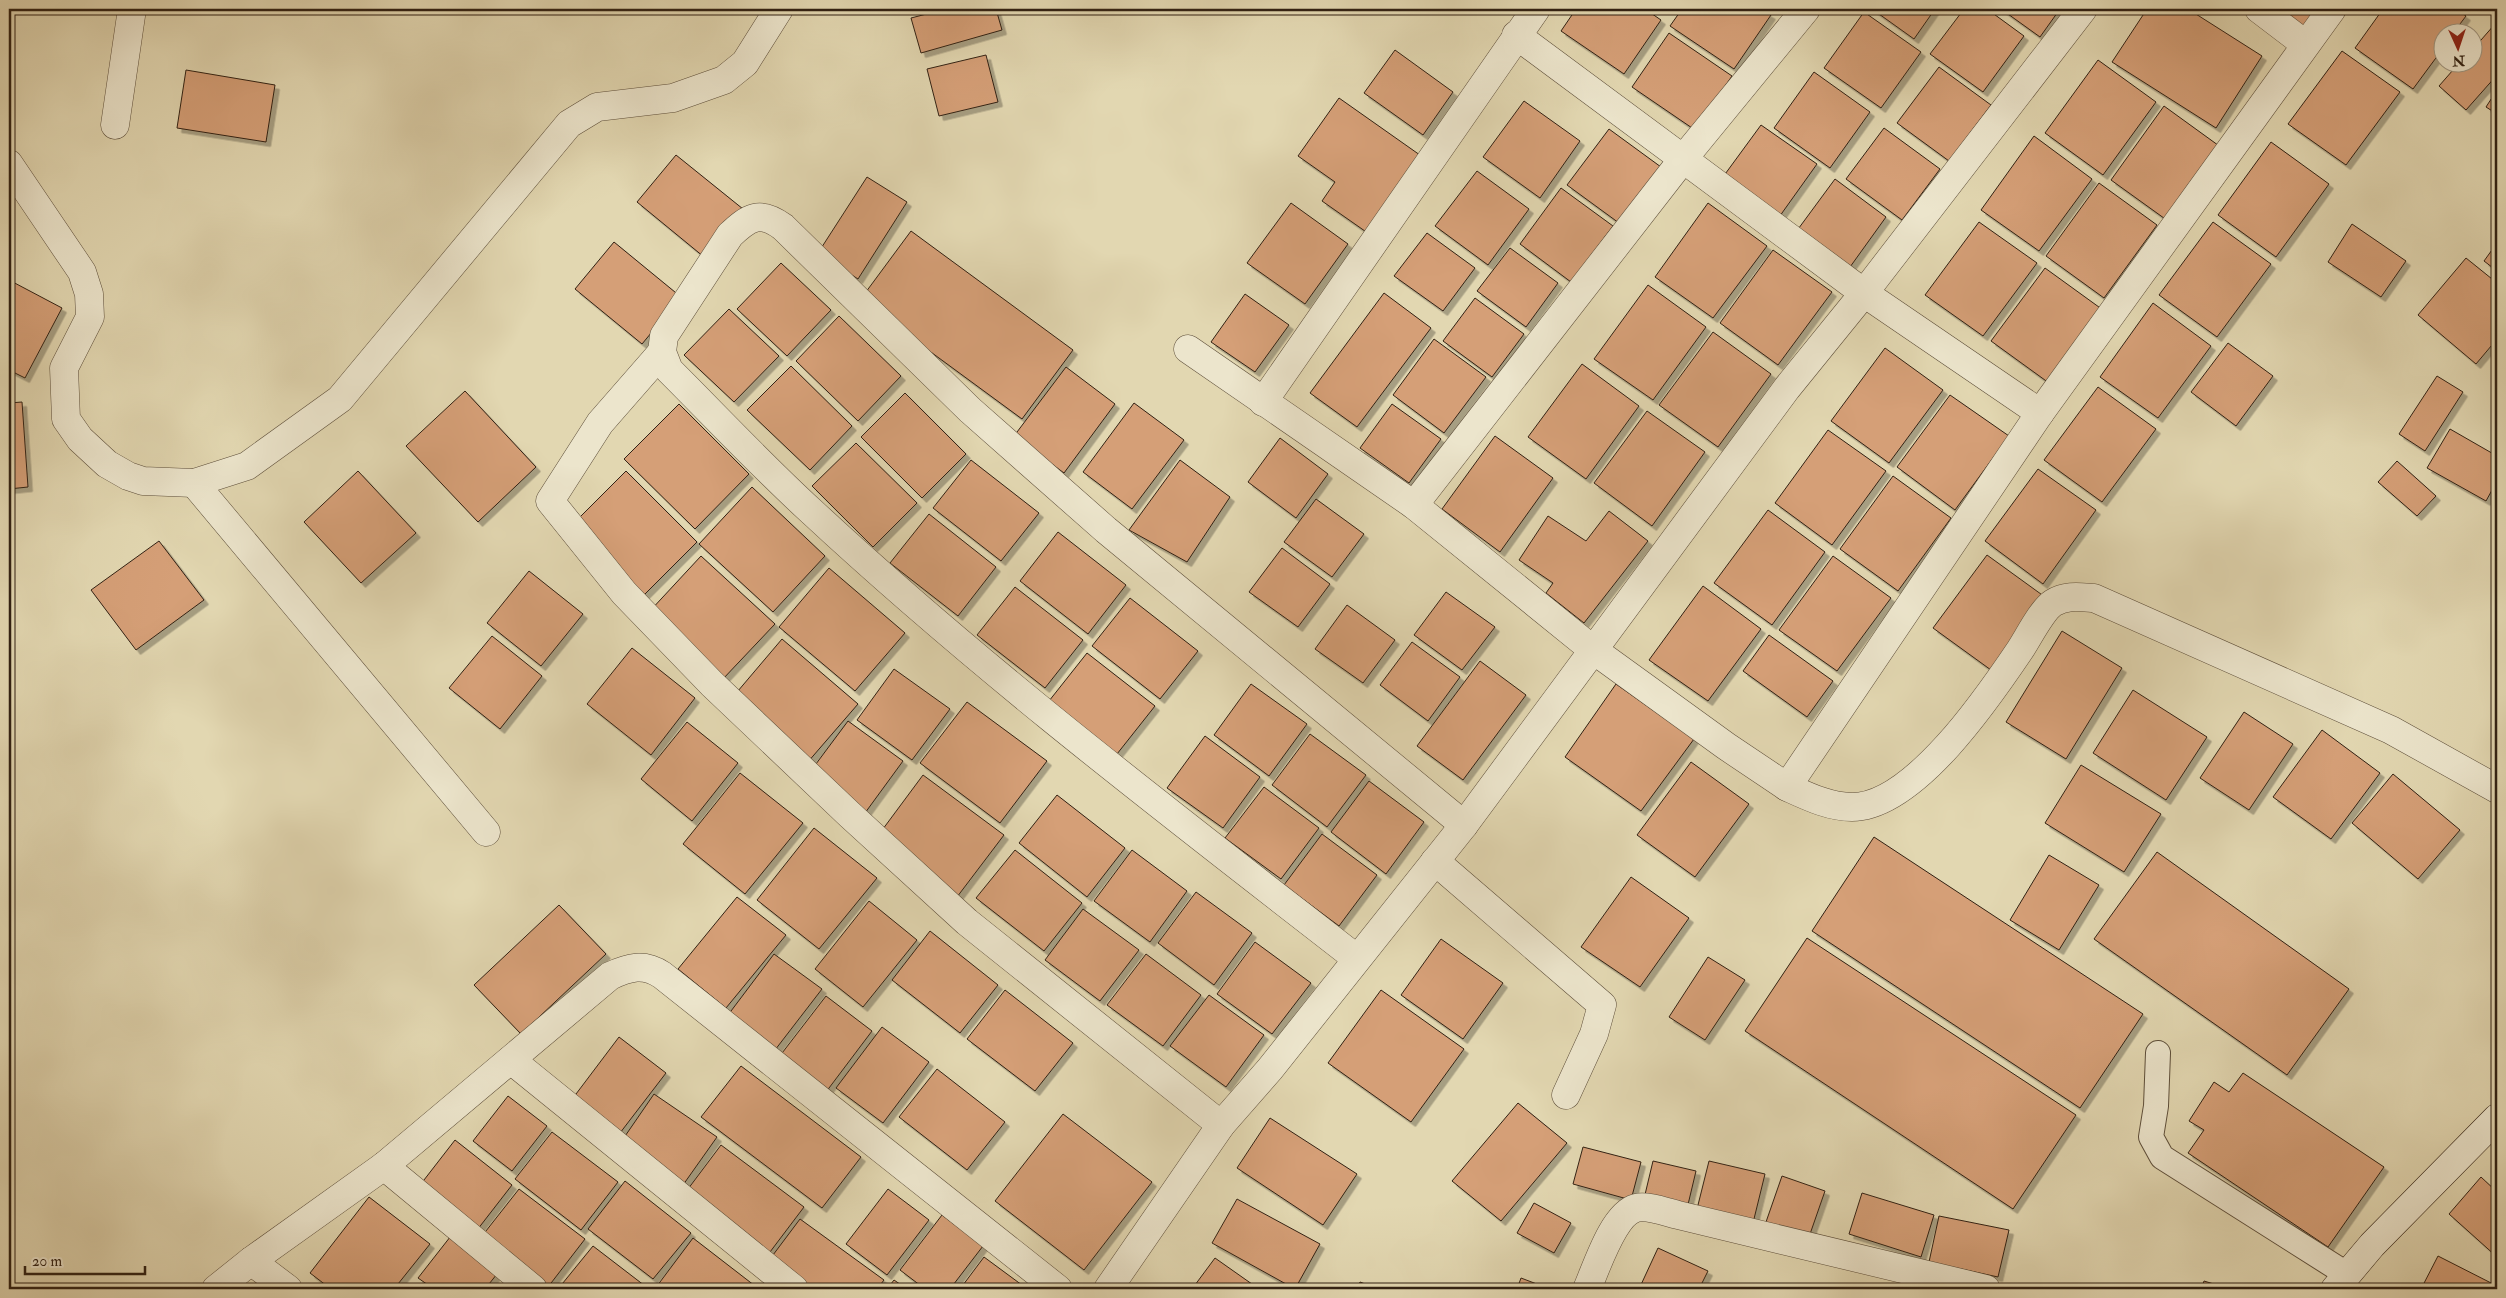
<svg xmlns="http://www.w3.org/2000/svg" width="2506" height="1298" viewBox="0 0 2506 1298" font-family="'IM FELL Double Pica',serif">
	<style>
		.building { fill: #d59f77; stroke: #312113; filter: url(#shadow) }
		.lines { fill: none; stroke-linecap: round; stroke-linejoin: round }
		.lane-casing { stroke: #5d4e3a; stroke-width: 26 }
		.street-casing { stroke: #5d4e3a; stroke-width: 29 }
		.secondary-casing { stroke: #312113; stroke-width: 29 }
		.lane { stroke: #ece5cc; stroke-width: 24 }
		.street { stroke: #ece5cc; stroke-width: 28 }
		.secondary { stroke: #ece5cc; stroke-width: 28 }
	</style>
	<defs>
		<filter id="shadow"><feDropShadow dx="4.5" dy="4.5" stdDeviation="0" flood-color="#0004"/></filter>
	</defs>
	<rect width="100%" height="100%" fill="#e2d7b1"/>
	<filter id="stains"><feTurbulence type="fractalNoise" baseFrequency=".004" numOctaves="4"/><feColorMatrix values="0 0 0 0 .2 0 0 0 0 .09 0 0 0 0 .02 0 0 0 .5 -.17"/></filter>
	<radialGradient id="worn" r=".72"><stop offset=".6" stop-color="#630" stop-opacity="0"/><stop offset="1" stop-color="#630" stop-opacity=".3"/></radialGradient>
	<!-- building -->
	<g class="building">
		<path d="M 946,9 L 996,9 L 1002,30 L 921,53 L 911,18 Z"/>
		<path d="M 1576,9 L 1645,9 L 1661,20 L 1624,74 L 1561,31 Z"/>
		<path d="M 1682,9 L 1761,9 L 1771,15 L 1734,69 L 1670,26 Z"/>
		<path d="M 1872,9 L 1935,9 L 1914,39 Z"/>
		<path d="M 1964,9 L 1987,9 L 2024,36 L 1983,92 L 1930,54 Z"/>
		<path d="M 2001,9 L 2060,9 L 2040,37 Z"/>
		<path d="M 2147,9 L 2188,9 L 2262,56 L 2216,128 L 2112,62 Z"/>
		<path d="M 2271,9 L 2320,9 L 2303,32 Z"/>
		<path d="M 2383,9 L 2456,9 L 2466,16 L 2454,32 L 2444,32 L 2444,47 L 2413,89 L 2355,48 Z"/>
		<path d="M 1864,12 L 1921,52 L 1881,108 L 1824,68 Z"/>
		<path d="M 2495,24 L 2497,26 L 2497,75 L 2466,110 L 2439,86 L 2460,62 L 2474,62 L 2474,48 Z"/>
		<path d="M 1669,33 L 1732,76 L 1695,130 L 1632,87 Z"/>
		<path d="M 1395,50 L 1453,92 L 1423,135 L 1364,93 Z"/>
		<path d="M 2342,51 L 2400,92 L 2346,165 L 2288,124 Z"/>
		<path d="M 986,55 L 998,102 L 939,116 L 927,69 Z"/>
		<path d="M 2098,60 L 2156,102 L 2103,175 L 2045,133 Z"/>
		<path d="M 1939,67 L 1991,105 L 1949,161 L 1897,123 Z"/>
		<path d="M 186,70 L 275,85 L 266,142 L 177,128 Z"/>
		<path d="M 1814,72 L 1870,112 L 1830,168 L 1774,128 Z"/>
		<path d="M 2497,90 L 2497,114 L 2486,107 Z"/>
		<path d="M 1339,98 L 1427,160 L 1372,236 L 1322,201 L 1335,182 L 1298,156 Z"/>
		<path d="M 1524,101 L 1580,141 L 1540,198 L 1483,157 Z"/>
		<path d="M 2164,106 L 2222,148 L 2168,221 L 2111,180 Z"/>
		<path d="M 1761,125 L 1817,164 L 1777,220 L 1720,181 Z"/>
		<path d="M 1884,128 L 1940,169 L 1902,220 L 1846,179 Z"/>
		<path d="M 1609,129 L 1661,167 L 1619,223 L 1567,185 Z"/>
		<path d="M 2034,136 L 2092,179 L 2039,251 L 1981,210 Z"/>
		<path d="M 2271,142 L 2329,184 L 2276,257 L 2218,215 Z"/>
		<path d="M 676,155 L 743,209 L 704,257 L 637,202 Z"/>
		<path d="M 1477,171 L 1529,209 L 1488,265 L 1435,226 Z"/>
		<path d="M 867,177 L 907,202 L 858,279 L 818,253 Z"/>
		<path d="M 1835,179 L 1886,217 L 1845,274 L 1793,236 Z"/>
		<path d="M 2099,183 L 2157,225 L 2104,298 L 2046,256 Z"/>
		<path d="M 1561,188 L 1613,226 L 1571,282 L 1520,244 Z"/>
		<path d="M 1291,203 L 1348,244 L 1305,304 L 1247,263 Z"/>
		<path d="M 1708,203 L 1767,246 L 1713,318 L 1655,277 Z"/>
		<path d="M 1979,222 L 2037,263 L 1983,336 L 1925,295 Z"/>
		<path d="M 2213,222 L 2271,264 L 2217,337 L 2159,295 Z"/>
		<path d="M 2352,224 L 2406,261 L 2381,297 L 2328,262 Z"/>
		<path d="M 911,231 L 1073,350 L 1022,419 L 860,300 Z"/>
		<path d="M 1427,233 L 1475,268 L 1443,311 L 1394,276 Z"/>
		<path d="M 614,242 L 681,297 L 642,344 L 575,289 Z"/>
		<path d="M 2497,243 L 2497,271 L 2484,261 Z"/>
		<path d="M 1510,248 L 1558,283 L 1526,327 L 1477,291 Z"/>
		<path d="M 1773,250 L 1832,292 L 1778,365 L 1720,323 Z"/>
		<path d="M 2466,258 L 2497,283 L 2497,339 L 2476,364 L 2418,315 Z"/>
		<path d="M 781,263 L 831,310 L 787,356 L 737,309 Z"/>
		<path d="M 2045,268 L 2103,310 L 2049,383 L 1991,341 Z"/>
		<path d="M 9,280 L 62,308 L 25,378 L 9,370 Z"/>
		<path d="M 1648,285 L 1706,327 L 1653,400 L 1594,359 Z"/>
		<path d="M 1384,293 L 1431,328 L 1357,427 L 1310,393 Z"/>
		<path d="M 1245,294 L 1289,325 L 1255,372 L 1211,342 Z"/>
		<path d="M 1475,298 L 1524,334 L 1492,377 L 1443,341 Z"/>
		<path d="M 2153,303 L 2211,346 L 2158,418 L 2100,377 Z"/>
		<path d="M 729,309 L 779,356 L 734,402 L 684,355 Z"/>
		<path d="M 839,316 L 901,376 L 858,421 L 796,361 Z"/>
		<path d="M 1713,332 L 1771,374 L 1718,447 L 1659,405 Z"/>
		<path d="M 1434,339 L 1486,377 L 1444,433 L 1393,395 Z"/>
		<path d="M 2228,343 L 2273,376 L 2236,426 L 2191,392 Z"/>
		<path d="M 1885,348 L 1943,390 L 1889,463 L 1831,421 Z"/>
		<path d="M 1582,364 L 1639,406 L 1586,479 L 1528,437 Z"/>
		<path d="M 791,366 L 852,426 L 810,470 L 747,410 Z"/>
		<path d="M 1066,367 L 1115,404 L 1064,473 L 1014,436 Z"/>
		<path d="M 2437,376 L 2463,392 L 2425,451 L 2399,434 Z"/>
		<path d="M 2098,387 L 2156,429 L 2102,502 L 2044,460 Z"/>
		<path d="M 465,391 L 536,467 L 478,522 L 406,446 Z"/>
		<path d="M 905,393 L 966,454 L 922,498 L 861,437 Z"/>
		<path d="M 1950,395 L 2009,436 L 1955,510 L 1897,467 Z"/>
		<path d="M 22,402 L 28,487 L 9,489 L 9,403 Z"/>
		<path d="M 1134,403 L 1184,440 L 1132,509 L 1083,472 Z"/>
		<path d="M 679,404 L 749,474 L 695,529 L 624,459 Z"/>
		<path d="M 1392,404 L 1441,439 L 1409,483 L 1360,448 Z"/>
		<path d="M 1647,411 L 1705,452 L 1652,526 L 1594,483 Z"/>
		<path d="M 2450,429 L 2497,456 L 2497,481 L 2486,501 L 2427,468 Z"/>
		<path d="M 1828,430 L 1886,471 L 1832,545 L 1775,503 Z"/>
		<path d="M 1495,436 L 1553,478 L 1500,552 L 1442,509 Z"/>
		<path d="M 1280,438 L 1328,474 L 1296,518 L 1248,482 Z"/>
		<path d="M 856,443 L 917,503 L 873,547 L 812,486 Z"/>
		<path d="M 971,460 L 1039,513 L 1001,561 L 933,508 Z"/>
		<path d="M 1180,460 L 1230,497 L 1187,562 L 1129,530 Z"/>
		<path d="M 2397,461 L 2436,496 L 2417,516 L 2378,482 Z"/>
		<path d="M 2038,469 L 2096,510 L 2043,584 L 1985,541 Z"/>
		<path d="M 358,471 L 416,533 L 361,583 L 304,522 Z"/>
		<path d="M 626,471 L 697,542 L 642,597 L 571,526 Z"/>
		<path d="M 1893,476 L 1951,518 L 1898,591 L 1840,549 Z"/>
		<path d="M 752,487 L 825,556 L 773,612 L 699,544 Z"/>
		<path d="M 1316,499 L 1364,534 L 1332,577 L 1284,542 Z"/>
		<path d="M 1768,510 L 1825,552 L 1772,625 L 1714,583 Z"/>
		<path d="M 1609,511 L 1648,541 L 1584,623 L 1546,593 L 1553,583 L 1519,560 L 1548,516 L 1586,541 Z"/>
		<path d="M 929,514 L 996,567 L 958,616 L 890,563 Z"/>
		<path d="M 1058,532 L 1126,585 L 1088,634 L 1020,581 Z"/>
		<path d="M 159,541 L 204,600 L 136,650 L 91,590 Z"/>
		<path d="M 1282,548 L 1330,584 L 1298,627 L 1249,592 Z"/>
		<path d="M 1987,555 L 2045,597 L 1991,670 L 1933,628 Z"/>
		<path d="M 701,556 L 775,624 L 722,680 L 649,612 Z"/>
		<path d="M 1833,556 L 1891,598 L 1837,671 L 1779,630 Z"/>
		<path d="M 829,568 L 905,633 L 855,691 L 779,627 Z"/>
		<path d="M 529,571 L 583,614 L 541,666 L 487,623 Z"/>
		<path d="M 1703,586 L 1761,629 L 1708,701 L 1649,660 Z"/>
		<path d="M 1015,587 L 1083,640 L 1045,688 L 977,635 Z"/>
		<path d="M 1446,592 L 1495,627 L 1462,670 L 1414,635 Z"/>
		<path d="M 1130,598 L 1198,651 L 1160,699 L 1092,646 Z"/>
		<path d="M 1347,605 L 1395,640 L 1363,683 L 1315,649 Z"/>
		<path d="M 2062,631 L 2122,668 L 2066,759 L 2006,722 Z"/>
		<path d="M 1769,635 L 1833,681 L 1807,717 L 1743,671 Z"/>
		<path d="M 492,636 L 542,676 L 500,729 L 449,688 Z"/>
		<path d="M 782,639 L 858,704 L 807,763 L 732,698 Z"/>
		<path d="M 1412,642 L 1460,677 L 1428,721 L 1380,685 Z"/>
		<path d="M 632,648 L 695,698 L 651,755 L 587,704 Z"/>
		<path d="M 1087,653 L 1155,706 L 1117,754 L 1049,701 Z"/>
		<path d="M 1480,661 L 1526,695 L 1463,780 L 1417,746 Z"/>
		<path d="M 894,669 L 950,709 L 912,760 L 857,720 Z"/>
		<path d="M 1251,684 L 1307,724 L 1269,776 L 1214,735 Z"/>
		<path d="M 1616,684 L 1694,739 L 1641,811 L 1565,757 Z"/>
		<path d="M 2133,690 L 2207,737 L 2166,800 L 2093,753 Z"/>
		<path d="M 967,702 L 1047,761 L 1000,823 L 920,763 Z"/>
		<path d="M 2244,712 L 2293,744 L 2249,810 L 2200,778 Z"/>
		<path d="M 848,721 L 903,761 L 865,813 L 810,772 Z"/>
		<path d="M 687,722 L 738,763 L 692,821 L 641,779 Z"/>
		<path d="M 2322,730 L 2380,773 L 2331,839 L 2273,797 Z"/>
		<path d="M 1310,734 L 1366,775 L 1327,827 L 1272,785 Z"/>
		<path d="M 1205,736 L 1260,777 L 1223,828 L 1167,788 Z"/>
		<path d="M 1691,762 L 1749,804 L 1695,877 L 1637,835 Z"/>
		<path d="M 2081,765 L 2161,814 L 2124,872 L 2045,823 Z"/>
		<path d="M 740,773 L 803,823 L 745,894 L 683,844 Z"/>
		<path d="M 2393,774 L 2460,830 L 2418,879 L 2352,823 Z"/>
		<path d="M 923,775 L 1004,835 L 957,897 L 877,837 Z"/>
		<path d="M 1369,781 L 1424,822 L 1386,874 L 1331,832 Z"/>
		<path d="M 1264,787 L 1319,828 L 1281,879 L 1225,838 Z"/>
		<path d="M 1057,795 L 1125,848 L 1087,897 L 1019,843 Z"/>
		<path d="M 814,828 L 877,878 L 819,949 L 757,900 Z"/>
		<path d="M 1322,834 L 1377,875 L 1339,926 L 1284,885 Z"/>
		<path d="M 1874,837 L 2143,1014 L 2080,1108 L 1812,931 Z"/>
		<path d="M 1015,850 L 1082,903 L 1044,951 L 976,898 Z"/>
		<path d="M 1132,850 L 1187,891 L 1150,942 L 1094,901 Z"/>
		<path d="M 2157,852 L 2349,989 L 2287,1075 L 2094,939 Z"/>
		<path d="M 2049,855 L 2099,885 L 2059,950 L 2010,920 Z"/>
		<path d="M 1631,877 L 1689,918 L 1640,987 L 1581,947 Z"/>
		<path d="M 1196,892 L 1252,933 L 1214,985 L 1158,943 Z"/>
		<path d="M 737,897 L 786,935 L 726,1008 L 678,969 Z"/>
		<path d="M 869,901 L 917,940 L 863,1007 L 815,969 Z"/>
		<path d="M 559,905 L 606,954 L 521,1034 L 474,985 Z"/>
		<path d="M 1083,909 L 1139,950 L 1100,1001 L 1045,960 Z"/>
		<path d="M 930,931 L 998,985 L 960,1033 L 892,980 Z"/>
		<path d="M 1807,938 L 2076,1115 L 2013,1209 L 1745,1031 Z"/>
		<path d="M 1441,939 L 1503,983 L 1463,1039 L 1401,995 Z"/>
		<path d="M 1255,942 L 1311,983 L 1272,1034 L 1217,994 Z"/>
		<path d="M 774,954 L 822,989 L 775,1050 L 728,1015 Z"/>
		<path d="M 1146,954 L 1201,995 L 1163,1046 L 1107,1005 Z"/>
		<path d="M 1708,957 L 1745,980 L 1705,1040 L 1669,1017 Z"/>
		<path d="M 1005,990 L 1073,1043 L 1035,1091 L 967,1039 Z"/>
		<path d="M 1381,990 L 1464,1049 L 1411,1122 L 1328,1063 Z"/>
		<path d="M 1209,995 L 1264,1035 L 1226,1087 L 1170,1046 Z"/>
		<path d="M 826,996 L 872,1031 L 826,1092 L 779,1057 Z"/>
		<path d="M 882,1027 L 929,1062 L 883,1123 L 836,1088 Z"/>
		<path d="M 619,1037 L 666,1073 L 620,1133 L 573,1098 Z"/>
		<path d="M 741,1066 L 861,1157 L 822,1208 L 701,1117 Z"/>
		<path d="M 937,1069 L 1005,1122 L 967,1170 L 899,1117 Z"/>
		<path d="M 2243,1073 L 2384,1167 L 2328,1247 L 2188,1153 L 2204,1130 L 2189,1121 L 2214,1082 L 2229,1092 Z"/>
		<path d="M 654,1094 L 717,1137 L 683,1185 L 621,1142 Z"/>
		<path d="M 508,1096 L 547,1126 L 512,1171 L 473,1141 Z"/>
		<path d="M 1518,1103 L 1567,1143 L 1501,1221 L 1452,1181 Z"/>
		<path d="M 1063,1114 L 1152,1182 L 1084,1270 L 995,1201 Z"/>
		<path d="M 1270,1118 L 1357,1174 L 1323,1225 L 1237,1168 Z"/>
		<path d="M 552,1132 L 618,1182 L 581,1230 L 515,1179 Z"/>
		<path d="M 455,1140 L 512,1185 L 474,1234 L 417,1189 Z"/>
		<path d="M 721,1145 L 804,1207 L 770,1252 L 688,1189 Z"/>
		<path d="M 1583,1147 L 1641,1162 L 1631,1200 L 1573,1184 Z"/>
		<path d="M 1653,1161 L 1696,1171 L 1686,1213 L 1643,1203 Z"/>
		<path d="M 1709,1161 L 1765,1174 L 1753,1223 L 1697,1209 Z"/>
		<path d="M 1782,1176 L 1825,1191 L 1809,1237 L 1766,1222 Z"/>
		<path d="M 2481,1177 L 2497,1192 L 2497,1257 L 2449,1214 Z"/>
		<path d="M 625,1181 L 691,1233 L 653,1279 L 588,1229 Z"/>
		<path d="M 519,1189 L 585,1239 L 548,1287 L 482,1236 Z"/>
		<path d="M 888,1189 L 929,1220 L 887,1275 L 846,1244 Z"/>
		<path d="M 1862,1193 L 1934,1215 L 1921,1257 L 1849,1234 Z"/>
		<path d="M 369,1197 L 430,1244 L 394,1289 L 331,1289 L 310,1273 Z"/>
		<path d="M 1237,1199 L 1320,1244 L 1295,1289 L 1212,1243 Z"/>
		<path d="M 1534,1203 L 1571,1223 L 1554,1253 L 1517,1233 Z"/>
		<path d="M 942,1215 L 983,1246 L 950,1289 L 925,1289 L 900,1270 Z"/>
		<path d="M 1939,1216 L 2009,1230 L 1998,1277 L 1929,1262 Z"/>
		<path d="M 800,1219 L 884,1280 L 877,1289 L 802,1289 L 767,1263 Z"/>
		<path d="M 454,1232 L 501,1269 L 485,1289 L 434,1289 L 418,1278 Z"/>
		<path d="M 693,1238 L 759,1289 L 662,1289 L 657,1286 Z"/>
		<path d="M 593,1246 L 649,1289 L 558,1289 Z"/>
		<path d="M 1658,1248 L 1708,1271 L 1699,1289 L 1639,1289 Z"/>
		<path d="M 2438,1256 L 2497,1286 L 2497,1289 L 2421,1289 Z"/>
		<path d="M 984,1257 L 1026,1288 L 1025,1289 L 960,1289 Z"/>
		<path d="M 1215,1258 L 1259,1289 L 1192,1289 Z"/>
		<path d="M 1521,1278 L 1550,1289 L 1517,1289 Z"/>
		<path d="M 894,1280 L 907,1289 L 887,1289 Z"/>
		<path d="M 2204,1281 L 2230,1289 L 2201,1289 Z"/>
		<path d="M 1360,1282 L 1378,1289 L 1357,1289 Z"/>
	</g>
	<g class="lines">
		<defs>
			<path id="lane" d="M 2158,1053 L 2156,1106 L 2151,1137 L 2162,1157 L 2348,1275"/>
			<g id="street">
				<path d="M 2259,9 L 2305,44"/>
				<path d="M 1516,35 L 1864,293 L 2040,413"/>
				<path d="M 115,125 L 132,9"/>
				<path d="M 9,164 L 82,272 L 89,294 L 90,317 L 64,368 L 66,419 L 80,439 L 107,464 L 128,476 L 143,481 L 194,483 L 247,466 L 340,399 L 569,124 L 597,107 L 673,98 L 724,80 L 745,63 L 779,9"/>
				<path d="M 1188,349 L 1414,505 L 1592,649 L 1726,746 L 1787,787 L 2040,413 L 2332,9"/>
				<path d="M 662,352 L 600,423 L 550,501 L 624,593 L 712,684 L 850,815 L 967,922 L 1221,1125"/>
				<path d="M 1263,402 L 1536,9"/>
				<path d="M 194,483 L 486,832"/>
				<path d="M 1414,505 L 1683,159 L 1806,9"/>
				<path d="M 1787,787 C 1807,796 1829,807 1852,807 C 1914,807 1989,696 2020,650 C 2028,638 2042,610 2053,603 C 2066,595 2079,597 2094,598 L 2391,730 L 2497,789"/>
				<path d="M 1435,861 L 1602,1005 L 1594,1034 L 1566,1095"/>
				<path d="M 1356,958 C 1171,814 983,671 811,511 C 762,466 716,417 669,370 L 662,352 L 664,336 L 730,235 C 749,217 760,210 783,227 L 970,410 L 1106,530 L 1464,825"/>
				<path d="M 511,1060 L 794,1289"/>
				<path d="M 384,1166 L 533,1289"/>
				<path d="M 251,1261 L 288,1289"/>
				<path d="M 216,1289 L 251,1261 L 384,1166 L 610,976 C 629,967 644,963 662,975 L 1058,1289"/>
				<path d="M 1108,1289 L 1221,1125 L 1270,1069 L 1464,825 L 1787,388 L 1864,293 L 2083,9"/>
				<path d="M 1587,1289 C 1596,1269 1613,1214 1636,1208 C 1647,1205 1666,1212 1678,1215 L 1986,1289"/>
			</g>
			<path id="secondary" d="M 2335,1289 L 2372,1245 L 2497,1118"/>
		</defs>
		<!-- lane casing -->
		<use href="#lane" class="lane-casing"/>
		<!-- street casing -->
		<use href="#street" class="street-casing"/>
		<!-- secondary casing -->
		<use href="#secondary" class="secondary-casing"/>
		<!-- lane -->
		<use href="#lane" class="lane"/>
		<!-- street -->
		<use href="#street" class="street"/>
		<!-- secondary -->
		<use href="#secondary" class="secondary"/>
	</g>
	<!-- margin -->
	<rect width="2506" height="1298" fill="none" stroke="#e2d7b1" stroke-width="30"/>
	<rect x="10" y="10" width="2486" height="1278" fill="none" stroke="#312113" stroke-width="2.5"/>
	<rect x="15" y="15" width="2476" height="1268" fill="none" stroke="#312113"/>
	<!-- north arrow -->
	<g transform="translate(2458 48) rotate(177)"><circle r="24" fill="#ece5cc" stroke="#a19782"/>
	<path d="M0-4L9 19L0 12L-9 19Z" fill="#8f2418"/>
	<text y="-8" font-size="14" font-weight="bold" text-anchor="middle" fill="#312113">N</text>
	</g>
	<!-- scale -->
	<path d="M25 1266v8h120v-8" fill="none" stroke="#312113" stroke-width="2.5"/>
	<text x="32" y="1266" font-size="15" fill="#312113" stroke="#ece5cc" stroke-width="4" paint-order="stroke">20 m</text>
	<rect width="100%" height="100%" filter="url(#stains)"/>
	<rect width="100%" height="100%" fill="url(#worn)"/>
</svg>
